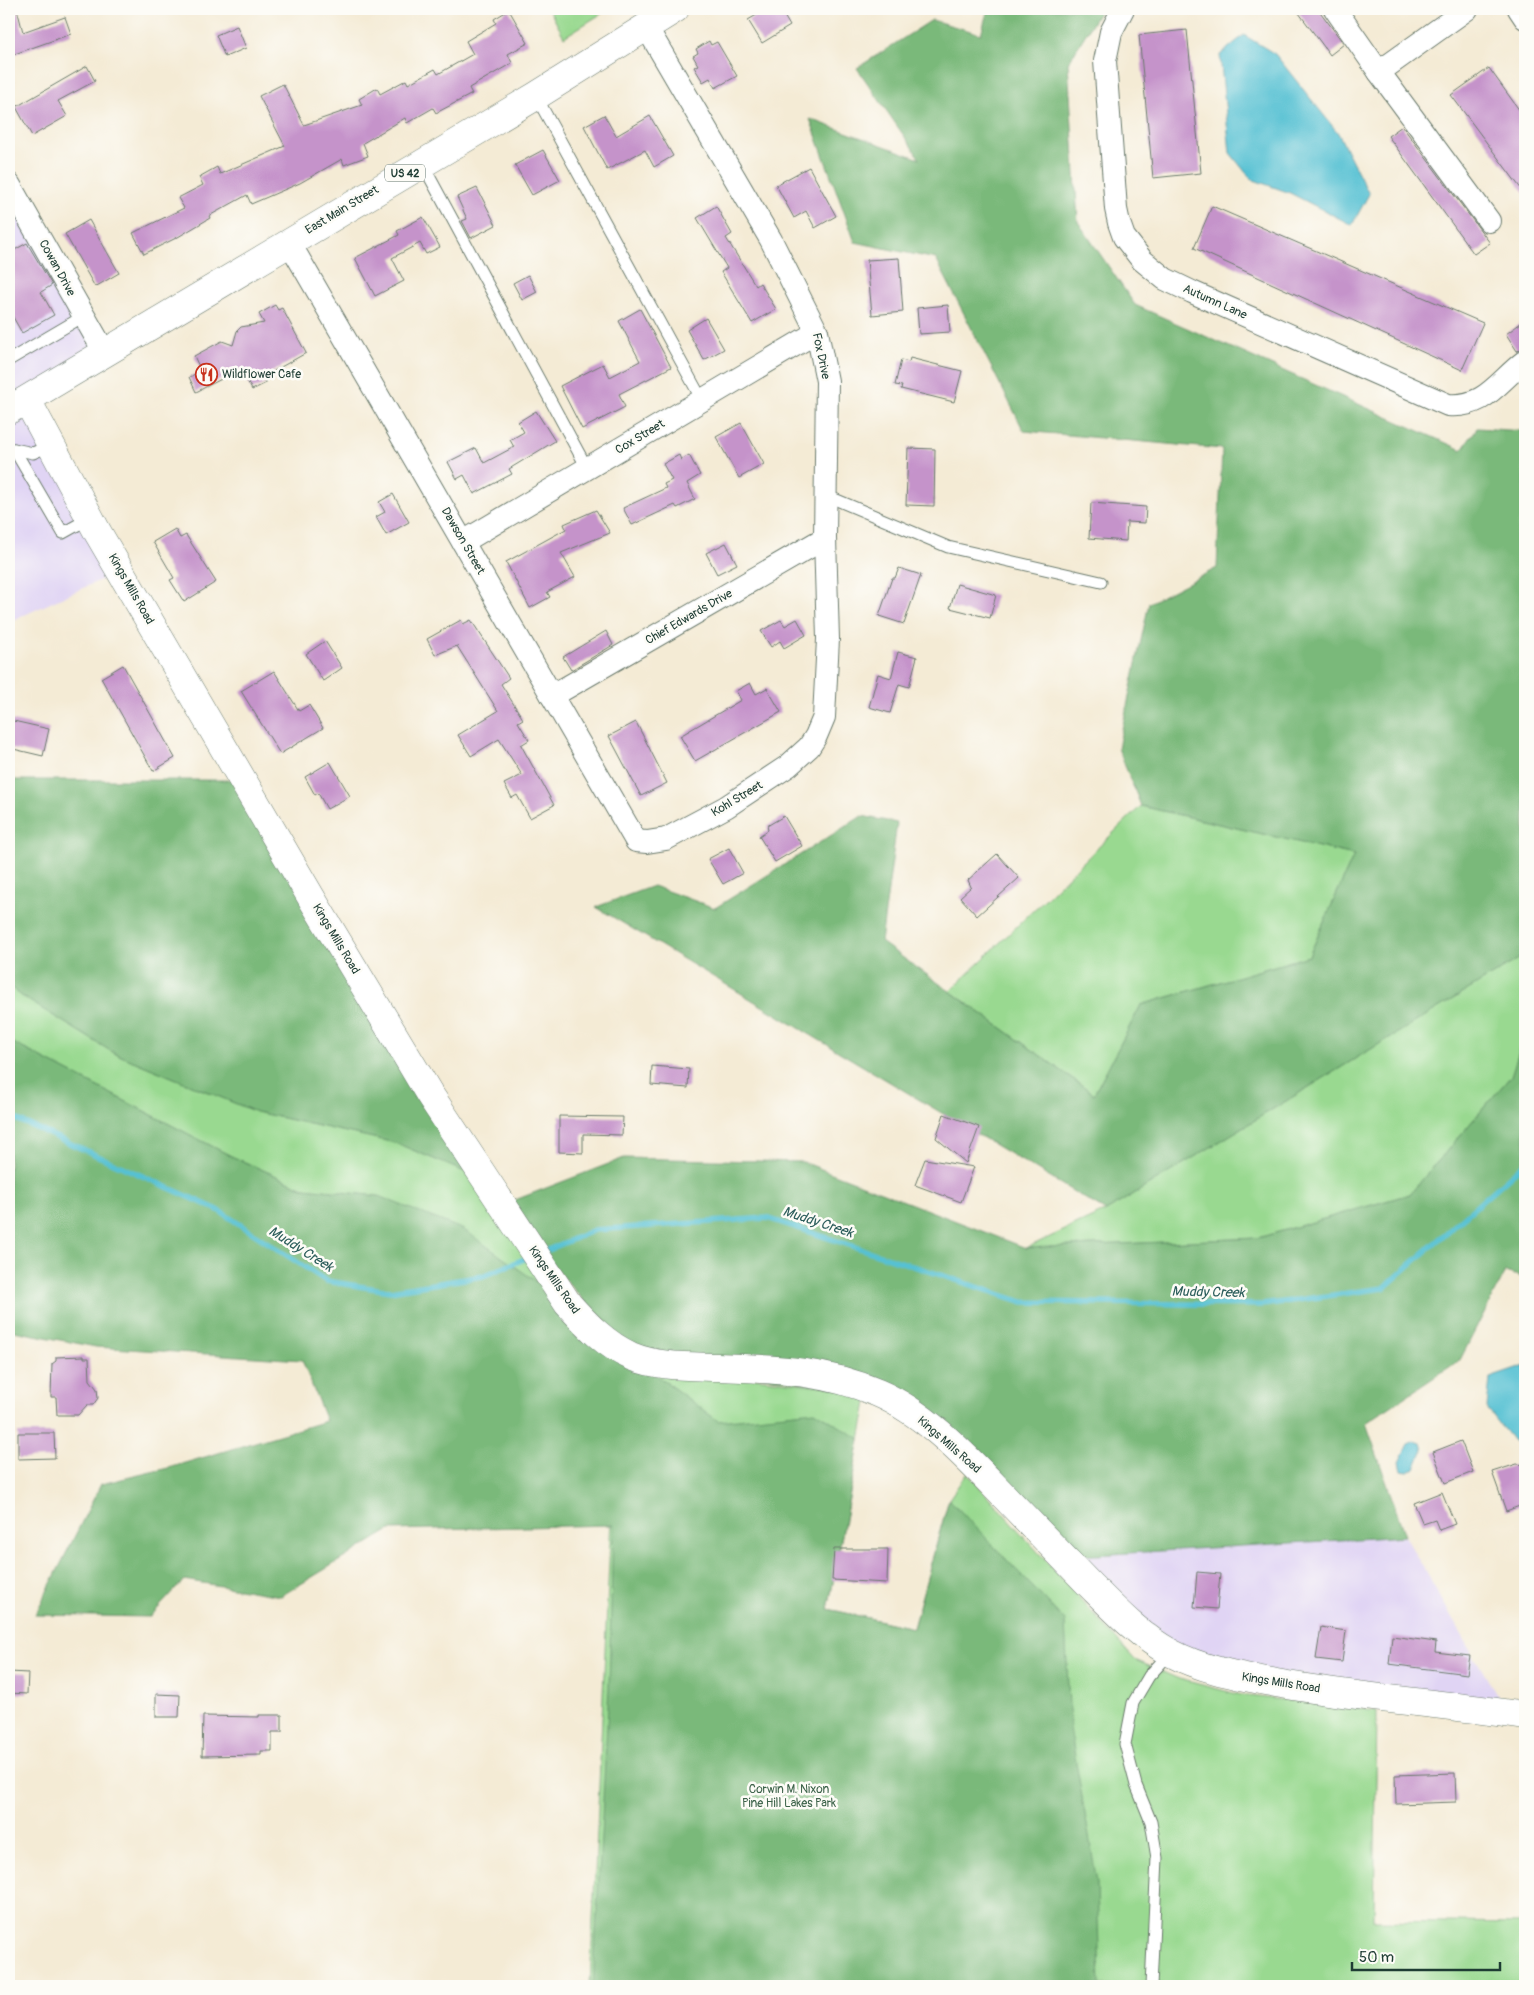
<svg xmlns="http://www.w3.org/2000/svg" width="1534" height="1995" viewBox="0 0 1534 1995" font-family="Pangolin,sans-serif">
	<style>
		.built { fill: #e0d4f4 }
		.green { fill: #99d990; stroke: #5c8b62 }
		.forest { fill: #7ab97a; stroke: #4c7b57 }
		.water { fill: #57c1d3; stroke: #3b7f84 }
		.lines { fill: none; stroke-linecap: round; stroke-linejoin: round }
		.stream { stroke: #57c1d3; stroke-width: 5.5 }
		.building { fill: #c593ca }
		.lane-casing { stroke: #6a7a6c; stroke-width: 13 }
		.street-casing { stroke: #6a7a6c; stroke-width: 24 }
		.secondary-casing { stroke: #6a7a6c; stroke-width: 29 }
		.primary-casing { stroke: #6a7a6c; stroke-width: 29 }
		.lane { stroke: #fff; stroke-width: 11 }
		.street { stroke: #fff; stroke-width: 22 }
		.secondary { stroke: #fff; stroke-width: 28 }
		.primary { stroke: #fff; stroke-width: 28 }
		.labels { text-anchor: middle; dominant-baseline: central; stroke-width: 5; stroke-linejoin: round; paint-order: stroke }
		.shield { fill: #fdfcf7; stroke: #62766e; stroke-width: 1 }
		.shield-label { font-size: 11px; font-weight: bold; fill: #1f3d34 }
		.street-label { font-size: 12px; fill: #1f3d34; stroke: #fdfcf7 }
		.poi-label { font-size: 12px; fill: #1f3d34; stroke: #fdfcf7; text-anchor: start }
		.park-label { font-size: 12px; fill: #3e644b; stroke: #fdfcf7 }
		.water-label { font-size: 14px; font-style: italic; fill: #2d5e5c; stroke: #fdfcf7 }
	</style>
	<rect width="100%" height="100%" fill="#fdfcf7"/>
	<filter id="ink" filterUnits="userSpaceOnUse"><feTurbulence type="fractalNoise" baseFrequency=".02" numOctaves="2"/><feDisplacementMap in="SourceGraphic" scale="10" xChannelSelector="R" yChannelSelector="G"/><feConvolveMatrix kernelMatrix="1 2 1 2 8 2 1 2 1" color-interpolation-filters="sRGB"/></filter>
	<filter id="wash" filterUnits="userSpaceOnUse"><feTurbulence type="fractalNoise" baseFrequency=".0096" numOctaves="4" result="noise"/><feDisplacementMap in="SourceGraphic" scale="20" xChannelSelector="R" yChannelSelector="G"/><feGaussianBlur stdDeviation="1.12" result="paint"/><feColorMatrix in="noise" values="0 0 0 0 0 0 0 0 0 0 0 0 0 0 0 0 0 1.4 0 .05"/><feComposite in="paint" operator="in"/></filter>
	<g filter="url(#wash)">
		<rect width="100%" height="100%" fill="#f4ebd5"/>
		<!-- built -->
		<g class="built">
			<path d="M 9,184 L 105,353 L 27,400 L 120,571 L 9,622 Z"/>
			<path d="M 1405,1536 L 1507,1713 L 1194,1664 L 1063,1557 Z"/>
		</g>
		<!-- green -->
		<g class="green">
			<path d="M 549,9 L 609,9 L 564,37 Z"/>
			<path d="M 1141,806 L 1354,855 L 1309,956 L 1141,1005 L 1094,1094 L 950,991 Z"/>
			<path d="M 1525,955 L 1525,1034 L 1511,1076 L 1410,1194 L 1258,1238 L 1026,1248 L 1106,1211 Z"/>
			<path d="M 9,986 L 23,997 L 114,1053 L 256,1112 L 396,1143 L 486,1181 L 568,1304 L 378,1196 L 304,1188 L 231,1156 L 9,1041 Z"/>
			<path d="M 618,1361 L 869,1392 L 828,1609 L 913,1628 L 949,1499 L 967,1473 L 1135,1660 L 1179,1679 L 1241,1695 L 1377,1711 L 1374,1921 L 1525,1923 L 1525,1986 L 590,1986 Z"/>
		</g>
		<!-- forest -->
		<g class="forest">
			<path d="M 988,9 L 1101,9 L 1068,63 L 1078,222 L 1135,305 L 1462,450 L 1477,428 L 1525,431 L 1525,955 L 1106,1211 L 596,907 L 653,886 L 715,908 L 862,816 L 897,823 L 881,942 L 1094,1094 L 1141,1005 L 1309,956 L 1354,855 L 1141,806 L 1118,748 L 1149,603 L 1217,568 L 1222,449 L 1024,431 L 936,259 L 855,242 L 810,119 L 920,159 L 857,68 L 932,20 L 981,34 Z"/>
			<path d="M 9,780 L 243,780 L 486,1181 L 396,1143 L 256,1112 L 114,1053 L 23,997 L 9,986 Z"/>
			<path d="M 1525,1034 L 1525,1278 L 1505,1272 L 1460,1360 L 1366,1423 L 1405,1536 L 1063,1557 L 882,1394 L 632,1357 L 718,1421 L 815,1411 L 860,1439 L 828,1609 L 913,1628 L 949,1499 L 1065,1621 L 1070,1728 L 1097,1882 L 1100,1986 L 593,1986 L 609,1688 L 613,1525 L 390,1530 L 281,1596 L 184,1580 L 150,1617 L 35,1615 L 101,1484 L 168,1468 L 326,1421 L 302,1360 L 96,1347 L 9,1330 L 9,1041 L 231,1156 L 304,1188 L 378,1196 L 464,1230 L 568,1304 L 628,1353 L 502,1205 L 624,1158 L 803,1162 L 1026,1248 L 1258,1238 L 1410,1194 L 1511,1076 Z"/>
		</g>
		<!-- water -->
		<g class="water">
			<path d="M 1244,35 L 1275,54 L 1338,133 L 1369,194 L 1352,225 L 1290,193 L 1251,179 L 1230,153 L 1220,55 Z"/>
			<path d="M 1525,1366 L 1525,1444 L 1513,1441 L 1487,1408 L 1490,1378 Z"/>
			<path d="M 1415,1441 L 1421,1443 L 1423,1450 L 1415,1468 L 1408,1472 L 1401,1471 L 1399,1462 L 1408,1444 Z"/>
		</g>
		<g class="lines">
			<!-- stream -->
			<g class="stream">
				<path d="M 9,1116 L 218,1210 L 326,1281 L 390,1291 L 483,1276 L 529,1257"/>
				<path d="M 543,1252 L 594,1230 L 767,1218 L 1023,1302 L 1262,1305 L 1384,1288 L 1525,1163"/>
			</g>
		</g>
		<g id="blocks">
			<!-- building -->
			<g class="building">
				<path d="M 9,9 L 17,9 L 23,32 L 65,17 L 71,34 L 9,56 Z"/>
				<path d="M 767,9 L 780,9 L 790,26 L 762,43 L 748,20 Z"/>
				<path d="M 1296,9 L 1318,9 L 1344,44 L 1330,55 Z"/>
				<path d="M 509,10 L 528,43 L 508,54 L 512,63 L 469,88 L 472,94 L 436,113 L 433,108 L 407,123 L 405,118 L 363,143 L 368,156 L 344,165 L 342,159 L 300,183 L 251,204 L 247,195 L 209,216 L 210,218 L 178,237 L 144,254 L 133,233 L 184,208 L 178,198 L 203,185 L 199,177 L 217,167 L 220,174 L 285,146 L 259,96 L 283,84 L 304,125 L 362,105 L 359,99 L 377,88 L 380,94 L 406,80 L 408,84 L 435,69 L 438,74 L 473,54 L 466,41 L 496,23 L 494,19 Z"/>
				<path d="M 237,26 L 246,48 L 225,57 L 216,35 Z"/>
				<path d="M 1187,30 L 1201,173 L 1153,178 L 1139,35 Z"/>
				<path d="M 709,41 L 711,45 L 717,42 L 737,76 L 715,88 L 710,78 L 703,82 L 694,67 L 698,65 L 693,56 L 698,53 L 696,49 Z"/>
				<path d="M 87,66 L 95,81 L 58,101 L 67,116 L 32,136 L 16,107 Z"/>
				<path d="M 1489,68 L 1525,118 L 1525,194 L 1451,95 Z"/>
				<path d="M 604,115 L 616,136 L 650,116 L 673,156 L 654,167 L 645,150 L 607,170 L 584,126 Z"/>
				<path d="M 1402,126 L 1490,243 L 1474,254 L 1388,136 Z"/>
				<path d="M 543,150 L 560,180 L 532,195 L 515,165 Z"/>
				<path d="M 809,167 L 836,216 L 815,228 L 806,211 L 794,218 L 776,185 Z"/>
				<path d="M 477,188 L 496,225 L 471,238 L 462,221 L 467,219 L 457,197 Z"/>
				<path d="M 716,206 L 732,234 L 726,238 L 756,286 L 760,283 L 776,309 L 752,323 L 721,272 L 727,268 L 697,218 Z"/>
				<path d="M 1212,206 L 1483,323 L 1462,370 L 1194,248 Z"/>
				<path d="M 423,217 L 440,247 L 426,254 L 420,243 L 392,258 L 404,281 L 375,296 L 355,258 L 399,235 L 397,231 Z"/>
				<path d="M 89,220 L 119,273 L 95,287 L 65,234 Z"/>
				<path d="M 27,243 L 52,285 L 41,292 L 54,315 L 22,333 L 9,310 L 9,253 Z"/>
				<path d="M 899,258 L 903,312 L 872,315 L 867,260 Z"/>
				<path d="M 528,275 L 537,292 L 522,300 L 513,283 Z"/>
				<path d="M 275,305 L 278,310 L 282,308 L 306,353 L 263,377 L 266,383 L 252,390 L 241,369 L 196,392 L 189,377 L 201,371 L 194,356 L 222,341 L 233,345 L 237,331 L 241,327 L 264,323 L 259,314 Z"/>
				<path d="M 948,305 L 950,332 L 919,334 L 917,308 Z"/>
				<path d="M 640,309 L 671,367 L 619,394 L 625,407 L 582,429 L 560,386 L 603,364 L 610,377 L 640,361 L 619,321 Z"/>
				<path d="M 706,318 L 724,349 L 704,360 L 687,330 Z"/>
				<path d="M 1525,320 L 1525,348 L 1517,351 L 1506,334 Z"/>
				<path d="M 910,358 L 962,371 L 954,402 L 901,389 L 902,386 L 895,385 L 901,360 L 909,362 Z"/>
				<path d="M 536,411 L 555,441 L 509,469 L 512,474 L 474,494 L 464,475 L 457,479 L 448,462 L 476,448 L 484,463 L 514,447 L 510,440 L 524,432 L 518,422 Z"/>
				<path d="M 741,423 L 764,464 L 739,478 L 716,437 Z"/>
				<path d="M 908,448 L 935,449 L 934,506 L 906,505 Z"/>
				<path d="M 679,455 L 681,460 L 689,455 L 700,475 L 687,483 L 695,499 L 677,508 L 675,505 L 632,525 L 623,508 L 666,488 L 664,484 L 672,480 L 663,464 Z"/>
				<path d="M 393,494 L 409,522 L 386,535 L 376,517 L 385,512 L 379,502 Z"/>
				<path d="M 1091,503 L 1146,507 L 1145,523 L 1127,522 L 1126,541 L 1089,538 Z"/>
				<path d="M 596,510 L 610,533 L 561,553 L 575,577 L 547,592 L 550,597 L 530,608 L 506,562 L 566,529 L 564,524 Z"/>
				<path d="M 175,529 L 180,538 L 186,535 L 216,582 L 184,602 L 170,580 L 174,578 L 153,542 Z"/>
				<path d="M 726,543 L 737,564 L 717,574 L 706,553 Z"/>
				<path d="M 899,568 L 921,575 L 904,624 L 879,616 L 892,578 L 895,578 Z"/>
				<path d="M 957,584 L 996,595 L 990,618 L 950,608 Z"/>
				<path d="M 797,619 L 806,635 L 784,648 L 780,641 L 771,647 L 761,631 L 781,620 L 785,626 Z"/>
				<path d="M 461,620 L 463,624 L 471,620 L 509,678 L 501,684 L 523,719 L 518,722 L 529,740 L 521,745 L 554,805 L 530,818 L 517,795 L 512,798 L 504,784 L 522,775 L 499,739 L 471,756 L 458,735 L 498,711 L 457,646 L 435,655 L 427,639 Z"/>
				<path d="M 606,631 L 613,645 L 571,670 L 563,657 Z"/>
				<path d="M 325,641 L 342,668 L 323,681 L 306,654 Z"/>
				<path d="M 898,652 L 917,657 L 909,687 L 899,684 L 890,713 L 869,707 L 878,674 L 891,678 Z"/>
				<path d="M 123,665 L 175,758 L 153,771 L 101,678 Z"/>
				<path d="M 274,671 L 299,711 L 309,705 L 323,728 L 280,754 L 241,691 Z"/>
				<path d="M 750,683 L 756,694 L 767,688 L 781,712 L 695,761 L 680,736 L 741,700 L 736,691 Z"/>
				<path d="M 9,720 L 49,729 L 43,756 L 9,748 Z"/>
				<path d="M 636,722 L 667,783 L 641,796 L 609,736 Z"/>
				<path d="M 330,762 L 350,796 L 327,809 L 318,793 L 315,795 L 305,777 Z"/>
				<path d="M 784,816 L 802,846 L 775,862 L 759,836 L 768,830 L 767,826 Z"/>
				<path d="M 729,848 L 743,873 L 723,884 L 708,859 Z"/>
				<path d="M 997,854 L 1019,878 L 977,916 L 960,897 L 971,887 L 968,880 Z"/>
				<path d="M 652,1066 L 689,1069 L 688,1088 L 651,1085 Z"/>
				<path d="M 944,1114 L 979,1127 L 966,1163 L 936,1138 Z"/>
				<path d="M 559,1116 L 623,1117 L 622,1135 L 583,1134 L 583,1153 L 559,1152 Z"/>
				<path d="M 925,1159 L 974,1167 L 961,1202 L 915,1185 Z"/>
				<path d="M 84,1356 L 84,1358 L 89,1358 L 90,1380 L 97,1389 L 98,1398 L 93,1405 L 87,1405 L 78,1415 L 57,1415 L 56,1397 L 51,1397 L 52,1364 L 56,1361 L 56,1357 Z"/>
				<path d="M 18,1433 L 54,1433 L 55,1458 L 18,1459 Z"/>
				<path d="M 1461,1441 L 1473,1472 L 1445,1483 L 1433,1452 Z"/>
				<path d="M 1517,1464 L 1525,1465 L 1525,1504 L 1506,1511 L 1492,1472 Z"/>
				<path d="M 1442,1492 L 1455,1524 L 1439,1530 L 1435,1520 L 1423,1524 L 1414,1503 Z"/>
				<path d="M 834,1549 L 888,1549 L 887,1583 L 832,1580 Z"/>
				<path d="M 1197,1572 L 1220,1574 L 1217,1609 L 1194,1607 Z"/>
				<path d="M 1321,1627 L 1346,1631 L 1342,1662 L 1316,1659 Z"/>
				<path d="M 1392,1636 L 1436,1642 L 1435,1652 L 1470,1656 L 1467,1674 L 1389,1664 Z"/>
				<path d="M 9,1672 L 28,1673 L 27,1694 L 9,1693 Z"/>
				<path d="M 156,1694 L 180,1695 L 179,1717 L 156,1717 Z"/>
				<path d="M 259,1715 L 282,1715 L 282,1732 L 272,1732 L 272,1751 L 261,1751 L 261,1755 L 202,1756 L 203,1716 L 259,1717 Z"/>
				<path d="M 1455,1773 L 1456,1802 L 1396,1804 L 1395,1775 Z"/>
			</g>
		</g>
	</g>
	<g filter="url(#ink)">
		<use href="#blocks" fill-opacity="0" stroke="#6a7a6c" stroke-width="1"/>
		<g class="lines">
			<defs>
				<g id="lane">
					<path d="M 536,96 L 702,400"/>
					<path d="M 422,163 L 587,468"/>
					<path d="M 9,360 L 84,316"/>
					<path d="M 9,449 L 14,449 L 63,533 L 90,518"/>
					<path d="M 10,451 L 14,449 L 33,453 L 51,445"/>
					<path d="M 825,495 L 948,547 L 1101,582"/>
					<path d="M 1151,1986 L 1157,1858 L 1151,1822 L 1136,1785 L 1125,1744 L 1133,1703 L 1149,1676 L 1170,1653"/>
				</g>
				<g id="street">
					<path d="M 1123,9 L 1111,32 L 1105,61 L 1116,209 L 1119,223 L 1124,237 L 1142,260 L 1165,279 L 1192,292 L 1448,405 C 1486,408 1498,381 1525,361"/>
					<path d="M 1335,9 L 1379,72 L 1467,9"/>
					<path d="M 1519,9 L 1525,18"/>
					<path d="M 1379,72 L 1489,221"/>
					<path d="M 9,184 L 105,353"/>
					<path d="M 289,242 L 636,841 L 647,842 L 666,839 L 726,807 L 788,766 L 809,747 L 816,736 L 824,717 L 828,639 L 825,538 L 827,381 L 817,332 L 771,240 L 647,28"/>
					<path d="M 463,542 L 817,332"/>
					<path d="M 552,696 L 825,538"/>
				</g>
				<path id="secondary" d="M 27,400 L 98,533 L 315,904 L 430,1095 L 568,1304 C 586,1324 606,1345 631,1356 C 657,1367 690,1366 717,1367 C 773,1369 826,1370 878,1393 C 927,1414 967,1458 1004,1496 C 1032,1525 1060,1554 1088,1583 C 1113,1608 1139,1636 1171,1653 C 1203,1670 1240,1676 1276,1683 C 1358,1698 1442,1703 1525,1716"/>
				<path id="primary" d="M 9,410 L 536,96 L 675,9"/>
			</defs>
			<!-- lane casing -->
			<use href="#lane" class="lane-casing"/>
			<!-- street casing -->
			<use href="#street" class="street-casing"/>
			<!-- secondary casing -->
			<use href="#secondary" class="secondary-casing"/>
			<!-- primary casing -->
			<use href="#primary" class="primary-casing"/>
			<!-- lane -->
			<use href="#lane" class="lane"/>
			<!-- street -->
			<use href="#street" class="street"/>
			<!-- secondary -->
			<use href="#secondary" class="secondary"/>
			<!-- primary -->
			<use href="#primary" class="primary"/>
		</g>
	</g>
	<!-- icons -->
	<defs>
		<symbol id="restaurant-ring" viewBox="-11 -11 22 22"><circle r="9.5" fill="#fdfcf7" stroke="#c8321e" stroke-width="1.5"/><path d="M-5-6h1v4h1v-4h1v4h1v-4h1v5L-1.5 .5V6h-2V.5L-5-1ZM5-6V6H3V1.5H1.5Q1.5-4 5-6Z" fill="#c8321e"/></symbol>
	</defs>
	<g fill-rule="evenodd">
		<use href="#restaurant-ring" x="194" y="362" width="25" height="25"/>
	</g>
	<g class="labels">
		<!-- shield labels -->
		<rect class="shield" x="385" y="164.5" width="40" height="17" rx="4"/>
		<g class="shield-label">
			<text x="405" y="173">US 42</text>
		</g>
		<!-- street labels -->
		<g class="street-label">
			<text transform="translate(342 210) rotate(-31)">East Main Street</text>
			<text transform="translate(57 268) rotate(61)">Cowan Drive</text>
			<text transform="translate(1215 302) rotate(24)">Autumn Lane</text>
			<text transform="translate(821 356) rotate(78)">Fox Drive</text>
			<text transform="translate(640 437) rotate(-31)">Cox Street</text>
			<text transform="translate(463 541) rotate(60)">Dawson Street</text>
			<text transform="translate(131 589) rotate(60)">Kings Mills Road</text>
			<text transform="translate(689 617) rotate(-30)">Chief Edwards Drive</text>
			<text transform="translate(737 799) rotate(-31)">Kohl Street</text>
			<text transform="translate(336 939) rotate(59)">Kings Mills Road</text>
			<text transform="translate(554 1280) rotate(55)">Kings Mills Road</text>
			<text transform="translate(949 1445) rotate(41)">Kings Mills Road</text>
			<text transform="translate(1281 1683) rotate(9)">Kings Mills Road</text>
		</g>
		<!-- poi labels -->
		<g class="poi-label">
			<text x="222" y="374">Wildflower Cafe</text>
		</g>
		<!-- park labels -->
		<g class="park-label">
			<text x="789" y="1789">Corwin M. Nixon<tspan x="789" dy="14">Pine Hill Lakes Park</tspan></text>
		</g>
		<!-- water labels -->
		<g class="water-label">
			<text transform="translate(818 1222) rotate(18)">Muddy Creek</text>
			<text transform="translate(301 1249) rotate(32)">Muddy Creek</text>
			<text transform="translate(1208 1292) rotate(1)">Muddy Creek</text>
		</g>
	</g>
	<!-- margin -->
	<rect width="1534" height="1995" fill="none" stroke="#fdfcf7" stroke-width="30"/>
	<!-- scale -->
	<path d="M1352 1962v8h148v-8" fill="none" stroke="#1f3d34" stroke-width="2.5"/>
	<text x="1359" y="1962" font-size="15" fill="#1f3d34" stroke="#fdfcf7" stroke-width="4" paint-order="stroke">50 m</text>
</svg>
